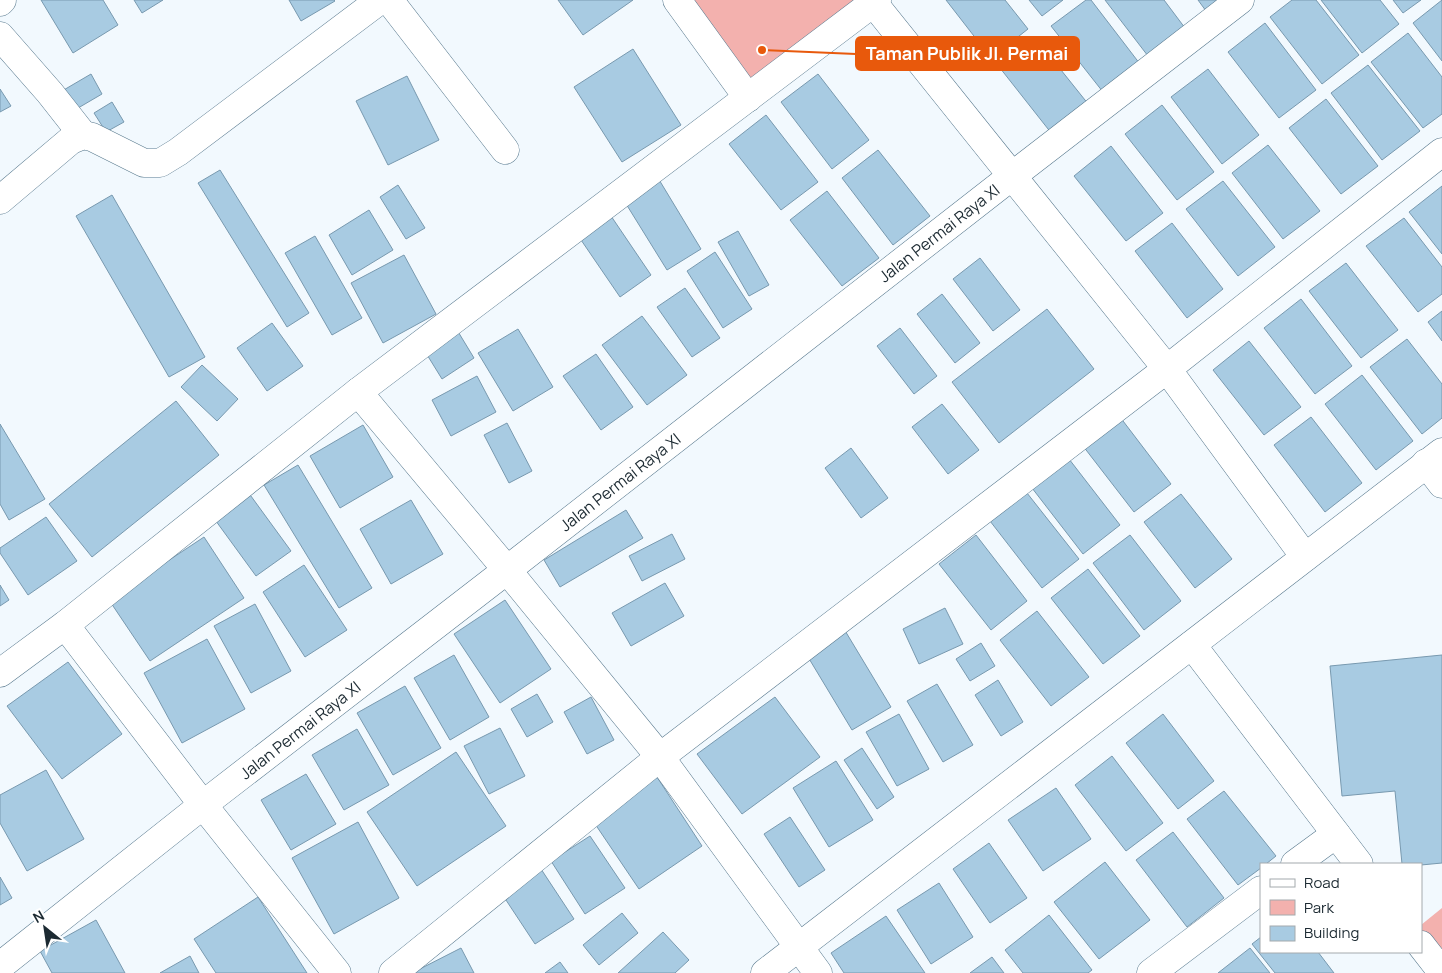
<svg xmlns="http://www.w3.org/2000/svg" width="1442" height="973" viewBox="0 0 1442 973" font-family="Manrope,sans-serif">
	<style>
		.green { fill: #f3b1ae }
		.building { fill: #a8cbe2; stroke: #7899af }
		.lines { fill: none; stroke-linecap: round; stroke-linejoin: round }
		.minor-casing { stroke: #57788d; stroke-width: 29 }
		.minor { stroke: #fff; stroke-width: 28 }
		.labels { text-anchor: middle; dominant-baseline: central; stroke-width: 5; stroke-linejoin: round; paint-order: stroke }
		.street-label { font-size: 16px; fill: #1c2a32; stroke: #fff }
		.leader { fill: none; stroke: #e8590c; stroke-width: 2 }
		.callout-dot { fill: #e8590c; stroke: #fff; stroke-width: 2 }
		.callout { fill: #e8590c; stroke: #e8590c; stroke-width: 2 }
		.callout-label { font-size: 18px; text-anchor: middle; font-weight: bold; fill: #fff }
	</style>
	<rect width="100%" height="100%" fill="#f2f9fe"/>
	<!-- green -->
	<g class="green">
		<path d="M 677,0 L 871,0 L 748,98 Z"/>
		<path d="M 1442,908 L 1442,972 L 1421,945 L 1421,925 Z"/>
	</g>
	<!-- building -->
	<g class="building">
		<path d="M 41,0 L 103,0 L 118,25 L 73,53 Z"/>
		<path d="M 134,0 L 163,0 L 142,13 Z"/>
		<path d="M 289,0 L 334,0 L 335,1 L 301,21 Z"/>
		<path d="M 558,0 L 633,0 L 583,35 Z"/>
		<path d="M 946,0 L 1005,0 L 1028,29 L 991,58 Z"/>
		<path d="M 1029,0 L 1063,0 L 1042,16 Z"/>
		<path d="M 1086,0 L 1091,0 L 1140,64 L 1103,92 L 1051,26 Z"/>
		<path d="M 1105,0 L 1164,0 L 1185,28 L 1148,56 Z"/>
		<path d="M 1198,0 L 1220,0 L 1206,11 Z"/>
		<path d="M 1292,0 L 1316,0 L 1359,55 L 1322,84 L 1270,17 Z"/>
		<path d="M 1321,0 L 1380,0 L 1399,24 L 1362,53 Z"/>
		<path d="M 1393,0 L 1421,0 L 1403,13 Z"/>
		<path d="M 1442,0 L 1442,61 L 1413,23 Z"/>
		<path d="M 1265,23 L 1316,90 L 1279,118 L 1228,52 Z"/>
		<path d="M 1408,33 L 1442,77 L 1442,114 L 1423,128 L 1371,62 Z"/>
		<path d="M 1037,40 L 1089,105 L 1052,134 L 1000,68 Z"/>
		<path d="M 633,49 L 681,125 L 622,162 L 574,87 Z"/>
		<path d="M 1368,65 L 1420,131 L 1382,160 L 1331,93 Z"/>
		<path d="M 1208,69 L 1259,135 L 1222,164 L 1171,97 Z"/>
		<path d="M 91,74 L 102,94 L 73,111 L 62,91 Z"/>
		<path d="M 818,74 L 869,140 L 832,169 L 781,102 Z"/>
		<path d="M 407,76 L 439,140 L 388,165 L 356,101 Z"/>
		<path d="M 0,89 L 11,106 L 0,112 Z"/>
		<path d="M 1326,99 L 1378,166 L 1341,194 L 1289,128 Z"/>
		<path d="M 112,102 L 124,122 L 106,132 L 94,113 Z"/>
		<path d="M 1162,105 L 1214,172 L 1177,200 L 1125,134 Z"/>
		<path d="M 766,115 L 818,182 L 781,210 L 729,144 Z"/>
		<path d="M 1268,145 L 1320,211 L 1283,239 L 1232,173 Z"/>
		<path d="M 1111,146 L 1163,213 L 1126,241 L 1074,176 Z"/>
		<path d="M 878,150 L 930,216 L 893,245 L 842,178 Z"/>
		<path d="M 220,170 L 309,313 L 287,327 L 198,183 Z"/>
		<path d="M 658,178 L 701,249 L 667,270 L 623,199 Z"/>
		<path d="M 1223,181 L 1275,247 L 1238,276 L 1186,209 Z"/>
		<path d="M 398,185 L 425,228 L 406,239 L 380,197 Z"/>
		<path d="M 1442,186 L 1442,254 L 1409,212 Z"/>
		<path d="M 827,191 L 879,258 L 842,286 L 790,220 Z"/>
		<path d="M 112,195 L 205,357 L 169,377 L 76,216 Z"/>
		<path d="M 369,210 L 393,250 L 352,275 L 329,235 Z"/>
		<path d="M 611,216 L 651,275 L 620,297 L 579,237 Z"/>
		<path d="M 1404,218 L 1442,267 L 1442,294 L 1418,312 L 1366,246 Z"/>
		<path d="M 1172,223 L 1223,289 L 1187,318 L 1135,251 Z"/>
		<path d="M 738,231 L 769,285 L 749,296 L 718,242 Z"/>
		<path d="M 315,236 L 362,318 L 332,335 L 285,253 Z"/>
		<path d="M 715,252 L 752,309 L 723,328 L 687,271 Z"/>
		<path d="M 404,255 L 436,314 L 383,343 L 351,283 Z"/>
		<path d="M 980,258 L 1020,310 L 993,331 L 953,279 Z"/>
		<path d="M 1346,263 L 1398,330 L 1361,358 L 1309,291 Z"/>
		<path d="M 685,288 L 720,338 L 692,357 L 657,307 Z"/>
		<path d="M 942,294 L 980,343 L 955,363 L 917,314 Z"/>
		<path d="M 1301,299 L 1352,366 L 1315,394 L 1264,328 Z"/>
		<path d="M 1047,309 L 1094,369 L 999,443 L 952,382 Z"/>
		<path d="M 1442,311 L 1442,341 L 1428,322 Z"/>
		<path d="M 642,316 L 687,375 L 647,405 L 602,345 Z"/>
		<path d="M 272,323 L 303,366 L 267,391 L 237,348 Z"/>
		<path d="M 454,325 L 474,358 L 442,379 L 421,345 Z"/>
		<path d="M 900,328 L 937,376 L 914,394 L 877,346 Z"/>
		<path d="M 518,329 L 553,387 L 513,411 L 478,353 Z"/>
		<path d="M 1407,339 L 1442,384 L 1442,418 L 1422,434 L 1370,367 Z"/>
		<path d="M 1249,341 L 1301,407 L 1264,435 L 1213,370 Z"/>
		<path d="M 596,354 L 633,407 L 601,430 L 563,376 Z"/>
		<path d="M 202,365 L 238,399 L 217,421 L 181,387 Z"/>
		<path d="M 1362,375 L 1413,441 L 1376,470 L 1325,404 Z"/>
		<path d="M 477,376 L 496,412 L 451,436 L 432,400 Z"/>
		<path d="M 176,401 L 219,455 L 92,557 L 49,504 Z"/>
		<path d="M 942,404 L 979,450 L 948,474 L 912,427 Z"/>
		<path d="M 1120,417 L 1171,484 L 1134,512 L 1083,446 Z"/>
		<path d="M 1311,417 L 1362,483 L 1325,512 L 1274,445 Z"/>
		<path d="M 507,423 L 532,471 L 509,483 L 484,435 Z"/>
		<path d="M 0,424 L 45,499 L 9,520 L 0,504 Z"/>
		<path d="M 363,425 L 393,477 L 340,508 L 310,456 Z"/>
		<path d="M 851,448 L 888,498 L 861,518 L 825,468 Z"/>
		<path d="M 1069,459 L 1120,525 L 1083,554 L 1032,488 Z"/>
		<path d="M 298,465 L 372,588 L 339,608 L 264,485 Z"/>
		<path d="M 248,492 L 291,551 L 256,576 L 213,517 Z"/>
		<path d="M 1027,493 L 1079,559 L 1042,588 L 990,521 Z"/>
		<path d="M 1181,494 L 1232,559 L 1195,588 L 1144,522 Z"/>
		<path d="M 411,500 L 443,554 L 391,584 L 360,529 Z"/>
		<path d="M 626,510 L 643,538 L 560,587 L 544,560 Z"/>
		<path d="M 46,517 L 77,561 L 28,595 L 0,553 L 0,548 Z"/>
		<path d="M 672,534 L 685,559 L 642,581 L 629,556 Z"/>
		<path d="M 976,535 L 1027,601 L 991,630 L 939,564 Z"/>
		<path d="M 1130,535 L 1181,601 L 1144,630 L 1093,563 Z"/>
		<path d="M 204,537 L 244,598 L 150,661 L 109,600 Z"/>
		<path d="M 304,565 L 347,630 L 305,657 L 263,592 Z"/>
		<path d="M 1088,569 L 1140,636 L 1103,664 L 1051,598 Z"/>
		<path d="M 665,583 L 684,616 L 631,646 L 612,613 Z"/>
		<path d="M 0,585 L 9,600 L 0,606 Z"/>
		<path d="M 505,600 L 551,669 L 500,703 L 454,634 Z"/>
		<path d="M 255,604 L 291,671 L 251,693 L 214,626 Z"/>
		<path d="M 945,608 L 963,644 L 919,664 L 903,629 Z"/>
		<path d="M 1037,611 L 1089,677 L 1051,706 L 1000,640 Z"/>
		<path d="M 841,624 L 891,707 L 852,730 L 802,647 Z"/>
		<path d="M 207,639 L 245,709 L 182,743 L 144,673 Z"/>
		<path d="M 981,643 L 995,666 L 970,681 L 956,659 Z"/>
		<path d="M 454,655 L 489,717 L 450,740 L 414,678 Z"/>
		<path d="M 1442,655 L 1442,863 L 1421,865 L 1402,864 L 1395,791 L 1342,796 L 1330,666 Z"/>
		<path d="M 68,662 L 122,734 L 62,779 L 7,706 Z"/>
		<path d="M 998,680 L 1023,722 L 1001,736 L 975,695 Z"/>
		<path d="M 937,684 L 973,745 L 943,762 L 907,701 Z"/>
		<path d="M 405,686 L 441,748 L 393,775 L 357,713 Z"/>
		<path d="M 537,694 L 553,722 L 527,737 L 511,709 Z"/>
		<path d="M 591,697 L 614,740 L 587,754 L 564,712 Z"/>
		<path d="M 775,697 L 820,757 L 742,814 L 697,754 Z"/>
		<path d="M 899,714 L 929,769 L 897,786 L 866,732 Z"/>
		<path d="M 1163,714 L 1214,781 L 1178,809 L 1126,743 Z"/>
		<path d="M 500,728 L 525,776 L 489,794 L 464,746 Z"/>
		<path d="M 357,729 L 389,785 L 344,810 L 312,755 Z"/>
		<path d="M 862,748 L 894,797 L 877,809 L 844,760 Z"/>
		<path d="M 456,752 L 506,826 L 417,886 L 367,812 Z"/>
		<path d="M 1112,756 L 1163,823 L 1126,851 L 1075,785 Z"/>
		<path d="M 836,761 L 873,820 L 829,847 L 793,788 Z"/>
		<path d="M 46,770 L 84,839 L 27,871 L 0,823 L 0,795 Z"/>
		<path d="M 306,774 L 336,824 L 291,850 L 261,800 Z"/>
		<path d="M 655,774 L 702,846 L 639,889 L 591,818 Z"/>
		<path d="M 1056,788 L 1091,839 L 1043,871 L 1008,820 Z"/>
		<path d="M 1224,791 L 1276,856 L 1266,864 L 1261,864 L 1261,868 L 1238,885 L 1187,819 Z"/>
		<path d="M 790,817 L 825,870 L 799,887 L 764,834 Z"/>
		<path d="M 358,822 L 399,898 L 334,934 L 292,858 Z"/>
		<path d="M 1173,832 L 1224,898 L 1187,927 L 1136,860 Z"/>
		<path d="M 590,836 L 625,888 L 585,914 L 551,861 Z"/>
		<path d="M 989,843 L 1027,898 L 990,923 L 953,869 Z"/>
		<path d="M 1105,862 L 1150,920 L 1099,959 L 1054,902 Z"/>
		<path d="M 541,869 L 574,919 L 535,944 L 502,894 Z"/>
		<path d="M 0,877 L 12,898 L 0,905 Z"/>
		<path d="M 939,883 L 973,937 L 931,964 L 897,910 Z"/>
		<path d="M 258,897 L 307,973 L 216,973 L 194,939 Z"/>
		<path d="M 622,913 L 638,933 L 599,965 L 583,945 Z"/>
		<path d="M 1049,915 L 1092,970 L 1088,973 L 1023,973 L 1005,950 Z"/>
		<path d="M 886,916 L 925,973 L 844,973 L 831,953 Z"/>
		<path d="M 96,920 L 125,973 L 52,973 L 40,951 Z"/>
		<path d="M 663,932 L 689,960 L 675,973 L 618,973 Z"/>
		<path d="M 1261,937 L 1261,952 L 1318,952 L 1334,973 L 1275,973 L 1252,944 Z"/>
		<path d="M 461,948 L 474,973 L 412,973 Z"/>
		<path d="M 1250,948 L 1270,973 L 1218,973 Z"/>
		<path d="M 190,956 L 199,973 L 160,973 Z"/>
		<path d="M 992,957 L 1004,973 L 970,973 Z"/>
		<path d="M 560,962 L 568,973 L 545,973 Z"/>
	</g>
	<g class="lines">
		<defs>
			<g id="minor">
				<path d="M 389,0 L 505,150"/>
				<path d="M 677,0 L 748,98"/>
				<path d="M 871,0 L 1167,369 L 1305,557"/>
				<path d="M 0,2 L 2,0"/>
				<path d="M 0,36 L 50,93 L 83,135"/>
				<path d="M 0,200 L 71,140 L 83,135 L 92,137 L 144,163 L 160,163 L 178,152 L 380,0"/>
				<path d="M 358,392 L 507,570 L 660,757 L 818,973"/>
				<path d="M 1426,463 L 1442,484"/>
				<path d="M 65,625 L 203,805 L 337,973"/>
				<path d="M 1192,645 L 1359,864"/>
				<path d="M 0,673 L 65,625 L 358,392 L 877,0"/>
				<path d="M 1295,864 L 1336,834"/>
				<path d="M 1421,945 L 1442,972"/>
				<path d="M 0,966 L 213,797 L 507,570 L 1012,176 L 1240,0"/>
				<path d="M 393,973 L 660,757 L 1167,369 L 1442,152"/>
				<path d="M 765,973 L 1442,452"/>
				<path d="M 1151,973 L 1261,890"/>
			</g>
		</defs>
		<!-- minor casing -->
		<use href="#minor" class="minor-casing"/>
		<!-- minor -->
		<use href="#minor" class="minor"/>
	</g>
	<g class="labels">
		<!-- street labels -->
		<g class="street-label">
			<text transform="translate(939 233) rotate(-38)">Jalan Permai Raya XI</text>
			<text transform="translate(620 482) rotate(-38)">Jalan Permai Raya XI</text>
			<text transform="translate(300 730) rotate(-38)">Jalan Permai Raya XI</text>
		</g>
	</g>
	<!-- callouts -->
	<path class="leader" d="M762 50L856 54"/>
	<circle class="callout-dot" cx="762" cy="50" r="5"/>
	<rect class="callout" x="856" y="37" width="223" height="33" rx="5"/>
	<g class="callout-label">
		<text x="967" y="60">Taman Publik Jl. Permai</text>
	</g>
	<!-- legend -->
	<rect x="1260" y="863" width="162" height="90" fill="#ffffff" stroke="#a4aaad"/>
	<rect x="1270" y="879" width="25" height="8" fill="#ffffff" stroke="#a4aaad"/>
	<text x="1304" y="888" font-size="15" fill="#1c2a32">Road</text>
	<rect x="1270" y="900" width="25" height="15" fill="#f3b1ae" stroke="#a4aaad"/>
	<text x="1304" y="913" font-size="15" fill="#1c2a32">Park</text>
	<rect x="1270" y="926" width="25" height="15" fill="#a8cbe2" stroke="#a4aaad"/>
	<text x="1304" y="938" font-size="15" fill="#1c2a32">Building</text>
	<!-- north arrow -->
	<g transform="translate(45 928) rotate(330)" stroke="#ffffff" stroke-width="4" paint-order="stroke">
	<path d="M0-4L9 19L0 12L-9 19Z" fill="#1c2a32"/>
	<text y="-8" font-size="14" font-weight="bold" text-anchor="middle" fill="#1c2a32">N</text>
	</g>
</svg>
